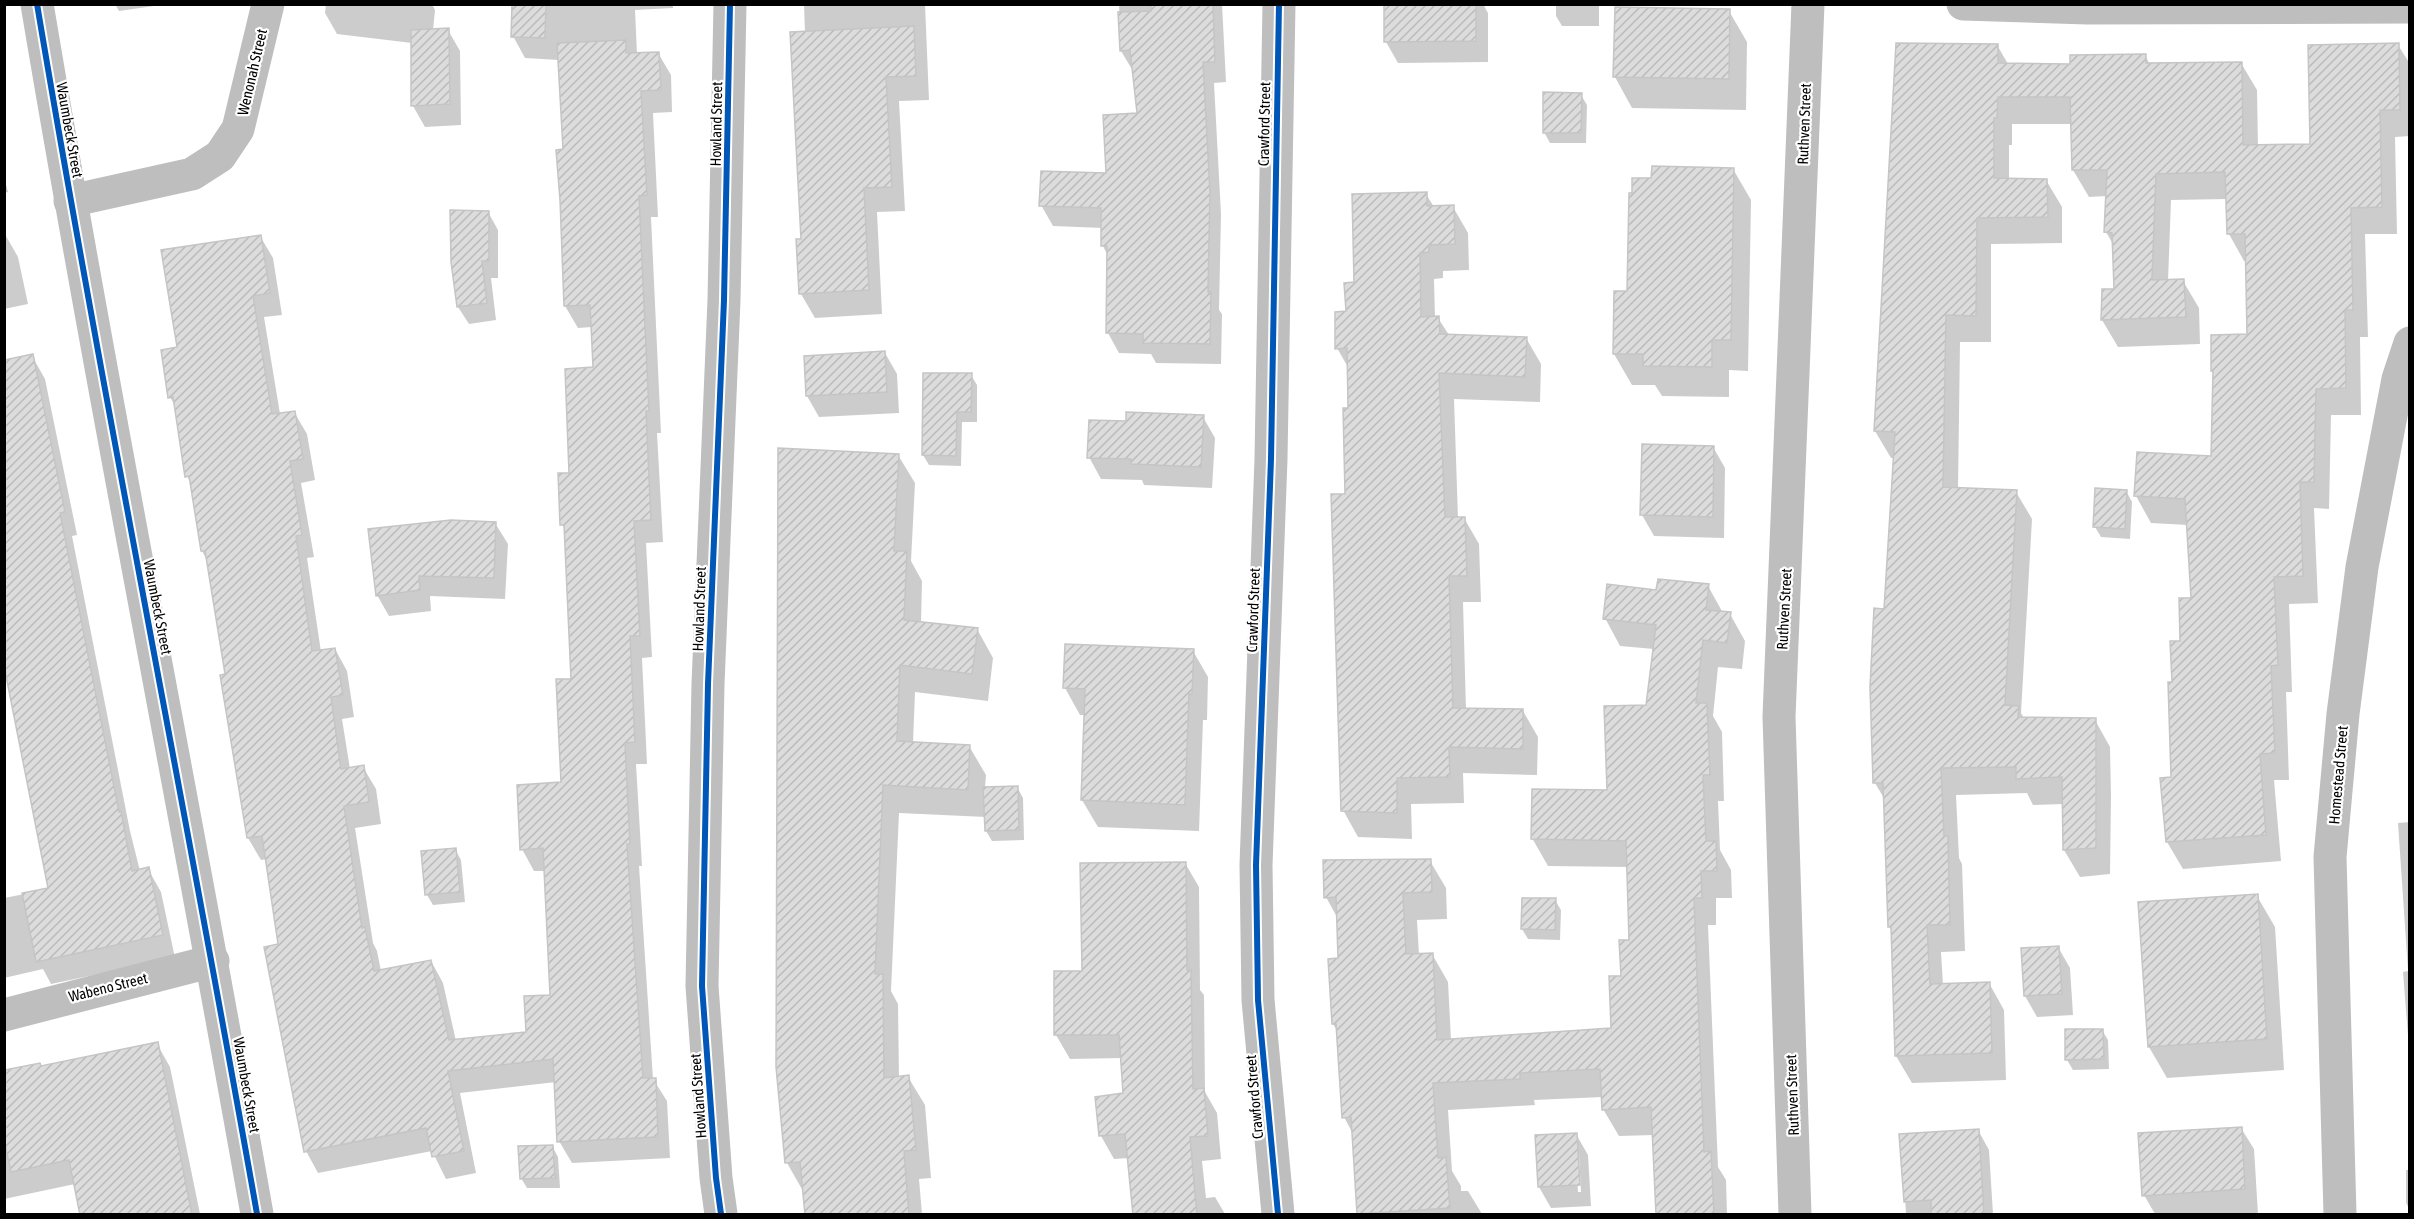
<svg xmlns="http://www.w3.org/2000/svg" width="2414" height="1219" viewBox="0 0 2414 1219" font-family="'Asap Condensed',sans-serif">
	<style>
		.shadow { fill: #0003; fill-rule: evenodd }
		.building { fill: url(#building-hatch); stroke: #c5c5c5; stroke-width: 1.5 }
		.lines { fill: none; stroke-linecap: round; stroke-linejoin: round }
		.street { stroke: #bebebe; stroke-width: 33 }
		.cycleway-casing { stroke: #fff; stroke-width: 10 }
		.cycleway { stroke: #0057b8; stroke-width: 6 }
		.labels { text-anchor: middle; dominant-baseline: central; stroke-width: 4.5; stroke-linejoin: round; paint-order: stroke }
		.street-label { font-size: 15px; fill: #000; stroke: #fff }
	</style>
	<defs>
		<pattern id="building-hatch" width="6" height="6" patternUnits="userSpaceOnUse" patternTransform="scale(1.5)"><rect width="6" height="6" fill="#dcdcdc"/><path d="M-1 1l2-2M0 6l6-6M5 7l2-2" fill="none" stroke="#bbb"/></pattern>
	</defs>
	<rect width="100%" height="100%" fill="#fff"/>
	<!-- shadow -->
	<g class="shadow">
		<path d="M 115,4 L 168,4 L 119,11 Z"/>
		<path d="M 326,4 L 432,4 L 435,10 L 433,30 L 448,30 L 460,51 L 461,125 L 425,127 L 413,106 L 412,43 L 337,34 L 325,13 Z"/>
		<path d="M 513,4 L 673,4 L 673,8 L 635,10 L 637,54 L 658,53 L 671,75 L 672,112 L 653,113 L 658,217 L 651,217 L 661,433 L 657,433 L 663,542 L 646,543 L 652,657 L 642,658 L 647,764 L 636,764 L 642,866 L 639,866 L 653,1079 L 667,1101 L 670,1158 L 572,1163 L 559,1141 L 556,1082 L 460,1093 L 476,1173 L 446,1179 L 432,1151 L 318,1173 L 306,1151 L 267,859 L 261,860 L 248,838 L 227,675 L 208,562 L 202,551 L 192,485 L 187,476 L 177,409 L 170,397 L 178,349 L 260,236 L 273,258 L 282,315 L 264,317 L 280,414 L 294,412 L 307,434 L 315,480 L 301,483 L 314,557 L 307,558 L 321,652 L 335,649 L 347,671 L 354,717 L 342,719 L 350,769 L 363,767 L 376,789 L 381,824 L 355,828 L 373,943 L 377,951 L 381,971 L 431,961 L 443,983 L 456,1041 L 528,1033 L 552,997 L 546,871 L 534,871 L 522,849 L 563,784 L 573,680 L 566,531 L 562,524 L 594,368 L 592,327 L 578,328 L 565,306 L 561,200 L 565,151 L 559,60 L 525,58 L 513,36 Z"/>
		<path d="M 804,4 L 925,4 L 929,100 L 899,101 L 905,211 L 877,212 L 882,314 L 815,318 L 801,294 L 805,33 Z"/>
		<path d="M 1119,4 L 1222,4 L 1226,82 L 1214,83 L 1221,214 L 1219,310 L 1222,314 L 1221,364 L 1156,363 L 1151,354 L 1119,353 L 1108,333 L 1108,256 L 1103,246 L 1103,228 L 1053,226 L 1041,205 L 1108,174 L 1138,115 L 1133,71 L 1121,51 Z"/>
		<path d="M 1385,4 L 1483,4 L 1488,13 L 1488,62 L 1398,63 L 1386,42 Z"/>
		<path d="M 1556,4 L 1599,4 L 1599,26 L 1562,26 L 1556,16 Z"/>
		<path d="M 1729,11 L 1747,42 L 1746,110 L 1632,108 L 1615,77 Z"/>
		<path d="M 1897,45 L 1997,45 L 2008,64 L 2071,65 L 2145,55 L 2150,65 L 2241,63 L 2257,90 L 2258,147 L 2312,146 L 2398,45 L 2410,64 L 2410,136 L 2395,137 L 2397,234 L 2365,234 L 2368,337 L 2360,337 L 2361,415 L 2331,415 L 2329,509 L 2314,508 L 2318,603 L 2289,604 L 2292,692 L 2286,692 L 2289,780 L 2274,780 L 2281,861 L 2183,869 L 2167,842 L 2173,778 L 2173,684 L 2192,599 L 2188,525 L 2151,523 L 2136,496 L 2213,458 L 2214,374 L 2213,371 L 2249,336 L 2247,261 L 2244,261 L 2229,234 L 2228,199 L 2171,200 L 2168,281 L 2183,281 L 2199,308 L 2200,344 L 2118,347 L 2102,320 L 2116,291 L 2114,246 L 2106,232 L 2107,196 L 2089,197 L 2073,170 L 2072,124 L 2012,124 L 2012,145 L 2009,145 L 2009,180 L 2046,180 L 2062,207 L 2062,243 L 1991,244 L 1991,342 L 1960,342 L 1958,489 L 2016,492 L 2032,519 L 2021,713 L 2024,718 L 2095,720 L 2110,747 L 2111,796 L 2110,874 L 2080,877 L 2064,850 L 2064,804 L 2033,805 L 2027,793 L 1956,795 L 1959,858 L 1962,864 L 1965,951 L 1941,952 L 1943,985 L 1989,983 L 2004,1010 L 2006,1080 L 1912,1083 L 1896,1056 L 1892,932 L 1889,926 L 1885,800 L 1875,783 L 1895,458 L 1891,458 L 1875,431 Z"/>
		<path d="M 1581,95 L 1587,105 L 1586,143 L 1550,143 L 1544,132 Z"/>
		<path d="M 1733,169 L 1751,200 L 1748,371 L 1729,370 L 1729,397 L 1662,396 L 1655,385 L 1632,385 L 1614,354 L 1652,180 Z"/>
		<path d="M 4,177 L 8,192 L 4,193 Z"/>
		<path d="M 1426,194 L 1434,207 L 1453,207 L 1468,233 L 1469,270 L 1443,271 L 1443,278 L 1434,279 L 1435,318 L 1438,318 L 1449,335 L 1526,338 L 1541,364 L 1540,402 L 1454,399 L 1458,518 L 1464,518 L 1479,544 L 1481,602 L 1463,602 L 1466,710 L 1523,711 L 1538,737 L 1537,775 L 1463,773 L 1464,803 L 1411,804 L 1412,839 L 1358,837 L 1343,810 L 1349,369 L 1337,348 L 1356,284 Z"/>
		<path d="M 488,212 L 498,230 L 498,278 L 491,278 L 496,320 L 469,324 L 458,307 Z"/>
		<path d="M 4,236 L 6,236 L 18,257 L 28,304 L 4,309 Z"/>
		<path d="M 885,353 L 897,374 L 899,413 L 819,417 L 807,396 Z"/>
		<path d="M 32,356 L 45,379 L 77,535 L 72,536 L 130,831 L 140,871 L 148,869 L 161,892 L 175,958 L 51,984 L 43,969 L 4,978 L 4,898 L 50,889 Z"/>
		<path d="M 971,375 L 977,385 L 977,422 L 962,422 L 961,466 L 929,465 L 923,455 Z"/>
		<path d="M 1203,417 L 1215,438 L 1212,488 L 1144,485 L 1142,480 L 1101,479 L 1089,457 L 1127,422 Z"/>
		<path d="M 1713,447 L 1725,468 L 1724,538 L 1654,536 L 1642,515 Z"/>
		<path d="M 898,455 L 915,483 L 911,561 L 922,581 L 921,623 L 977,629 L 993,658 L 988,701 L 915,692 L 913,743 L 969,746 L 986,775 L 985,788 L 1017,787 L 1023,798 L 1024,840 L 992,841 L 986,831 L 986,817 L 899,813 L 891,991 L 898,1004 L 899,1078 L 908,1077 L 925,1105 L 931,1178 L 919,1179 L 922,1214 L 806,1214 L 803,1191 L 787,1163 Z"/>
		<path d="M 2126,491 L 2132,502 L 2130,539 L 2101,537 L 2095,527 Z"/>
		<path d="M 495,523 L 508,544 L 505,599 L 430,596 L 431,611 L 389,616 L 377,595 Z"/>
		<path d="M 1708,586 L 1723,613 L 1730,614 L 1745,641 L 1742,669 L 1718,667 L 1713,716 L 1722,732 L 1724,801 L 1718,801 L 1720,850 L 1731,870 L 1732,898 L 1716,898 L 1716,925 L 1708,925 L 1718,1167 L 1726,1180 L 1727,1214 L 1658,1214 L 1654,1135 L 1619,1136 L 1603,1109 L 1603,1097 L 1534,1100 L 1535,1105 L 1448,1110 L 1452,1171 L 1461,1186 L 1461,1191 L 1468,1191 L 1482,1214 L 1359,1214 L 1353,1134 L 1344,1117 L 1338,1032 L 1333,1024 L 1340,960 L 1338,919 L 1326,897 L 1430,861 L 1446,888 L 1447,919 L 1417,920 L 1419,955 L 1432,954 L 1448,982 L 1451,1040 L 1613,1029 L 1631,941 L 1628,867 L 1548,866 L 1532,838 L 1609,792 L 1648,706 L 1654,649 L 1620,646 L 1605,618 L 1658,591 Z"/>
		<path d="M 1193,651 L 1208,677 L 1207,720 L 1203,720 L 1199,831 L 1098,827 L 1082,800 L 1086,715 L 1080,715 L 1065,688 Z"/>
		<path d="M 2410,822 L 2410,1061 L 2403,972 L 2408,971 L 2398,823 Z"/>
		<path d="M 455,849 L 461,860 L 465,902 L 433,905 L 427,895 Z"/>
		<path d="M 1185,863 L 1199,887 L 1200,990 L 1204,995 L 1205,1092 L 1217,1113 L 1221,1159 L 1202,1161 L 1206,1198 L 1215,1197 L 1225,1214 L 1134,1214 L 1129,1158 L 1114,1159 L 1101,1136 L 1125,1095 L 1122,1058 L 1070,1059 L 1056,1035 L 1055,973 L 1084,973 Z"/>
		<path d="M 2257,896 L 2275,927 L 2284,1070 L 2167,1078 L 2149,1047 Z"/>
		<path d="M 1555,900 L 1561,910 L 1560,940 L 1528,939 L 1522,929 Z"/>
		<path d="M 2058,947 L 2070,968 L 2073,1015 L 2037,1017 L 2025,996 Z"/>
		<path d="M 2102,1030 L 2108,1040 L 2109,1069 L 2073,1070 L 2067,1060 Z"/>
		<path d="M 157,1044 L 170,1067 L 200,1214 L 87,1214 L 75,1184 L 4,1199 L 4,1072 L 41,1067 Z"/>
		<path d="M 2241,1128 L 2254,1149 L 2258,1214 L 2155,1214 L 2144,1195 Z"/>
		<path d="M 1978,1130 L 1989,1150 L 1993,1214 L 1906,1214 L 1901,1135 Z"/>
		<path d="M 1576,1134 L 1588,1155 L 1591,1206 L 1551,1208 L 1539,1187 ZM 1576,1154 L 1579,1154 L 1581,1192 L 1578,1192 Z"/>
		<path d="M 552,1146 L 558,1157 L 560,1188 L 527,1188 L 521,1178 Z"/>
		<path d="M 2406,1170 L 2410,1170 L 2410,1210 L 2406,1203 Z"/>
	</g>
	<!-- building -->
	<g class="building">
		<path d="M 512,4 L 546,4 L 545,38 L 511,37 Z"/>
		<path d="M 1151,4 L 1213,4 L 1215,62 L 1203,62 L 1210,192 L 1208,292 L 1211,292 L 1210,344 L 1143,343 L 1143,334 L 1106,333 L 1107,246 L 1101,246 L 1101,208 L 1039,206 L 1041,171 L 1106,173 L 1103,115 L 1137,113 L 1130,50 L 1120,51 L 1118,12 L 1151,11 Z"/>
		<path d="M 1384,4 L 1476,4 L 1476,41 L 1384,42 Z"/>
		<path d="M 1615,7 L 1730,9 L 1729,79 L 1613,77 Z"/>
		<path d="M 914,26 L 916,76 L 886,77 L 892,187 L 864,188 L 869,290 L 799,294 L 796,239 L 801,239 L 790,32 Z"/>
		<path d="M 449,28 L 450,104 L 411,106 L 411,30 Z"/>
		<path d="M 626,40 L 626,53 L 659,52 L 661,90 L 641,91 L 647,195 L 639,196 L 649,411 L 646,411 L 651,520 L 634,521 L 640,636 L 630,636 L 635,742 L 625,743 L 630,844 L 627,844 L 643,1078 L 656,1078 L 658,1137 L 557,1142 L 553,1059 L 448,1071 L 464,1151 L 432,1157 L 426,1128 L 304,1152 L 264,947 L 278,944 L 262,836 L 247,838 L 220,675 L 225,674 L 205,551 L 201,551 L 189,476 L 185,477 L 173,397 L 168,398 L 161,350 L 177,347 L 161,250 L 261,235 L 270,293 L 253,296 L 272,414 L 295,411 L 303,459 L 290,461 L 302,535 L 296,536 L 312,651 L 335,648 L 343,695 L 331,697 L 341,769 L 364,765 L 369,802 L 344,806 L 362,928 L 365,927 L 374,971 L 431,960 L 449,1040 L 526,1032 L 524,996 L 550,995 L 543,848 L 520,850 L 517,785 L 561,782 L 556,679 L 571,679 L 564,525 L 560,525 L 558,473 L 569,473 L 565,369 L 593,367 L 590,305 L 564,306 L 560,200 L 556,150 L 563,149 L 557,43 Z"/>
		<path d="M 1896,43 L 1998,44 L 1998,63 L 2070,64 L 2070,55 L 2146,54 L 2146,63 L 2242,62 L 2243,145 L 2310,144 L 2308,45 L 2399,43 L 2400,110 L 2380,110 L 2382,207 L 2351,208 L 2353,310 L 2345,310 L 2346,388 L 2316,389 L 2314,482 L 2300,482 L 2303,576 L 2274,577 L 2278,665 L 2271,666 L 2275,753 L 2260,754 L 2266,835 L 2166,842 L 2160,778 L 2171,777 L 2168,682 L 2172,682 L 2170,641 L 2180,641 L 2179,598 L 2191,598 L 2185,499 L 2134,496 L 2137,452 L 2211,456 L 2213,371 L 2211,371 L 2211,335 L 2247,334 L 2245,234 L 2227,234 L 2225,172 L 2156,174 L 2152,280 L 2184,279 L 2186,317 L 2101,320 L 2102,289 L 2114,289 L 2112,233 L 2104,232 L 2107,170 L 2072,170 L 2070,97 L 1998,97 L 1997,118 L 1994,118 L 1994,178 L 2047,179 L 2048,217 L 1977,218 L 1976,316 L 1946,315 L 1943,487 L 2017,490 L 2005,705 L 2019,706 L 2018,717 L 2096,718 L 2096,848 L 2063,850 L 2062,777 L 2016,779 L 2016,767 L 1941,768 L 1944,836 L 1948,836 L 1950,925 L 1927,925 L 1930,984 L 1990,982 L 1992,1053 L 1895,1056 L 1891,927 L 1888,927 L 1883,783 L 1873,783 L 1870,687 L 1874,608 L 1884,609 L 1895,432 L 1874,431 Z"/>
		<path d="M 1543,92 L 1582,93 L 1581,133 L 1543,133 Z"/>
		<path d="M 1652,166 L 1734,168 L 1731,340 L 1712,340 L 1712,367 L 1643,366 L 1643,354 L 1613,354 L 1614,291 L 1627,291 L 1629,193 L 1632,193 L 1632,178 L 1651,178 Z"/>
		<path d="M 1427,192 L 1427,206 L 1454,205 L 1455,244 L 1429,245 L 1429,252 L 1420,253 L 1421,317 L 1439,316 L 1440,334 L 1527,337 L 1525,377 L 1439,373 L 1445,517 L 1465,517 L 1467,576 L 1449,576 L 1453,708 L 1523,709 L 1523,749 L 1449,747 L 1450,777 L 1397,778 L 1397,813 L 1341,811 L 1331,494 L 1345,494 L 1343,408 L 1348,408 L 1347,348 L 1335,349 L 1335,312 L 1346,311 L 1344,283 L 1354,282 L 1352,194 Z"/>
		<path d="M 450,210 L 489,211 L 489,261 L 482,261 L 487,303 L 457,307 L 451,262 Z"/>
		<path d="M 885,351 L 887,392 L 806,396 L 804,356 Z"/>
		<path d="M 33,354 L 65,512 L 60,513 L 119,812 L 121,811 L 132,871 L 149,867 L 163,935 L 36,962 L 22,893 L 48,888 L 4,666 L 4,360 Z"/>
		<path d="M 923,373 L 972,373 L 971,412 L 957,412 L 956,456 L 922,455 Z"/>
		<path d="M 1126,412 L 1204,415 L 1201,467 L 1131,464 L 1131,459 L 1087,458 L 1089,420 L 1126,421 Z"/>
		<path d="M 1642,444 L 1714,446 L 1713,517 L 1640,515 Z"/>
		<path d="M 778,448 L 899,454 L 894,551 L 907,551 L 904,620 L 978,628 L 972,674 L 900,665 L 897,741 L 970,745 L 968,790 L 883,785 L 875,974 L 883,974 L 884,1078 L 909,1075 L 916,1150 L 904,1151 L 909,1215 L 805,1215 L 800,1162 L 785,1163 L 776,1067 Z"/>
		<path d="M 2095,488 L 2127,490 L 2125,529 L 2093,527 Z"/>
		<path d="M 451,520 L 496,522 L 494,578 L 419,576 L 420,590 L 376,596 L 368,529 Z"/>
		<path d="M 1658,579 L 1709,584 L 1706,610 L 1731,612 L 1727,643 L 1703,640 L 1696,703 L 1707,703 L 1710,775 L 1703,775 L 1706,841 L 1716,841 L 1717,871 L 1701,871 L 1702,898 L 1694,898 L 1704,1152 L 1711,1151 L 1714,1215 L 1656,1215 L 1651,1107 L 1602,1110 L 1600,1069 L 1520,1073 L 1520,1079 L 1433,1083 L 1438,1158 L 1446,1157 L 1450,1208 L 1357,1214 L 1351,1117 L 1342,1118 L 1336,1024 L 1332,1024 L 1328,959 L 1338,958 L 1336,897 L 1324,898 L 1323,860 L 1431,859 L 1432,892 L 1403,893 L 1406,954 L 1433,953 L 1437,1040 L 1611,1028 L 1609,976 L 1621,976 L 1619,940 L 1629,940 L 1626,841 L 1531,839 L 1532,789 L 1607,790 L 1604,706 L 1646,705 L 1656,625 L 1603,619 L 1607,584 L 1656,590 Z"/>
		<path d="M 1065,644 L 1194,649 L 1192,694 L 1189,694 L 1185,805 L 1081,800 L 1085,689 L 1063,688 Z"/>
		<path d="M 1018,786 L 1019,830 L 985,831 L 983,787 Z"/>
		<path d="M 456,848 L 460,892 L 425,895 L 421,851 Z"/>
		<path d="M 1186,862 L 1187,970 L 1191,970 L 1193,1089 L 1204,1088 L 1208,1136 L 1190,1137 L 1197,1215 L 1133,1215 L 1125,1134 L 1099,1136 L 1095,1097 L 1123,1093 L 1119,1035 L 1054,1035 L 1054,971 L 1082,971 L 1080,863 Z"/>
		<path d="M 2258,894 L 2267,1039 L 2148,1047 L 2138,902 Z"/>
		<path d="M 1522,898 L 1556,898 L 1555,930 L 1521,929 Z"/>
		<path d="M 2059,946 L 2062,994 L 2024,996 L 2021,948 Z"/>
		<path d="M 2065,1029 L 2103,1029 L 2104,1059 L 2065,1060 Z"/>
		<path d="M 158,1042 L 192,1215 L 80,1215 L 69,1160 L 11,1172 L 4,1140 L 4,1070 L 40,1063 L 41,1066 Z"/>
		<path d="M 2242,1127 L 2245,1189 L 2142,1196 L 2138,1133 Z"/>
		<path d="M 1979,1129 L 1984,1215 L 1931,1215 L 1931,1200 L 1904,1202 L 1899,1134 Z"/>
		<path d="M 1577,1133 L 1580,1185 L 1538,1187 L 1535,1135 Z"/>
		<path d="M 553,1145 L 555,1178 L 520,1179 L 518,1146 Z"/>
	</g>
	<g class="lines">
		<!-- street -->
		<g class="street">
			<path d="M 37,4 C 105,409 186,811 257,1214"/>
			<path d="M 1963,4 L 2088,8 L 2410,7"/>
			<path d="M 70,201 L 192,174 L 220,156 L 238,129 L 268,4"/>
			<path d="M 4,1015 L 213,961"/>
			<path d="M 721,1214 L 716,1178 L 702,986 L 708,684 L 724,300 L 730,4"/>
			<path d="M 1278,1214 L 1258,1000 L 1256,865 L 1271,459 L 1279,4"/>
			<path d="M 1795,1214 L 1779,717 L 1808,4"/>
			<path d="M 2340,1214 L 2330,857 L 2343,714 L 2362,567 L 2398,379 L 2410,343"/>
		</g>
		<defs>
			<g id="cycleway">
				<path d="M 37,4 C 105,409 186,811 257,1214"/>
				<path d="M 721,1214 L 716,1178 L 702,986 L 708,684 L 724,300 L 730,4"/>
				<path d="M 1278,1214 L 1258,1000 L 1256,865 L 1271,459 L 1279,4"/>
			</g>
		</defs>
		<!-- cycleway casing -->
		<use href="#cycleway" class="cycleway-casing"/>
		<!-- cycleway -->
		<use href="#cycleway" class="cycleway"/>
	</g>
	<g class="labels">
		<!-- street labels -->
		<g class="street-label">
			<text transform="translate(252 72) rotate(-77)">Wenonah Street</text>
			<text transform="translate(716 124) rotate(-89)">Howland Street</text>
			<text transform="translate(1264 124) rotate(-89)">Crawford Street</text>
			<text transform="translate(1804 124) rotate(-88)">Ruthven Street</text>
			<text transform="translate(70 130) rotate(80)">Waumbeck Street</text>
			<text transform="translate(158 607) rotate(79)">Waumbeck Street</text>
			<text transform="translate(699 609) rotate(-88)">Howland Street</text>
			<text transform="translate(1784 609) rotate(-87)">Ruthven Street</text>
			<text transform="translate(1253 610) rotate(-88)">Crawford Street</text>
			<text transform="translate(2338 775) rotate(-85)">Homestead Street</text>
			<text transform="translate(108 987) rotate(-14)">Wabeno Street</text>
			<text transform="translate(247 1085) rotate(80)">Waumbeck Street</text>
			<text transform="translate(1792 1095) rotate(-92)">Ruthven Street</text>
			<text transform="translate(698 1096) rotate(-94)">Howland Street</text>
			<text transform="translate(1254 1097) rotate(-95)">Crawford Street</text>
		</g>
	</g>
	<!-- border -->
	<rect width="2414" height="1219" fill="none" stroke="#000000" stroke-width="12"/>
</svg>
